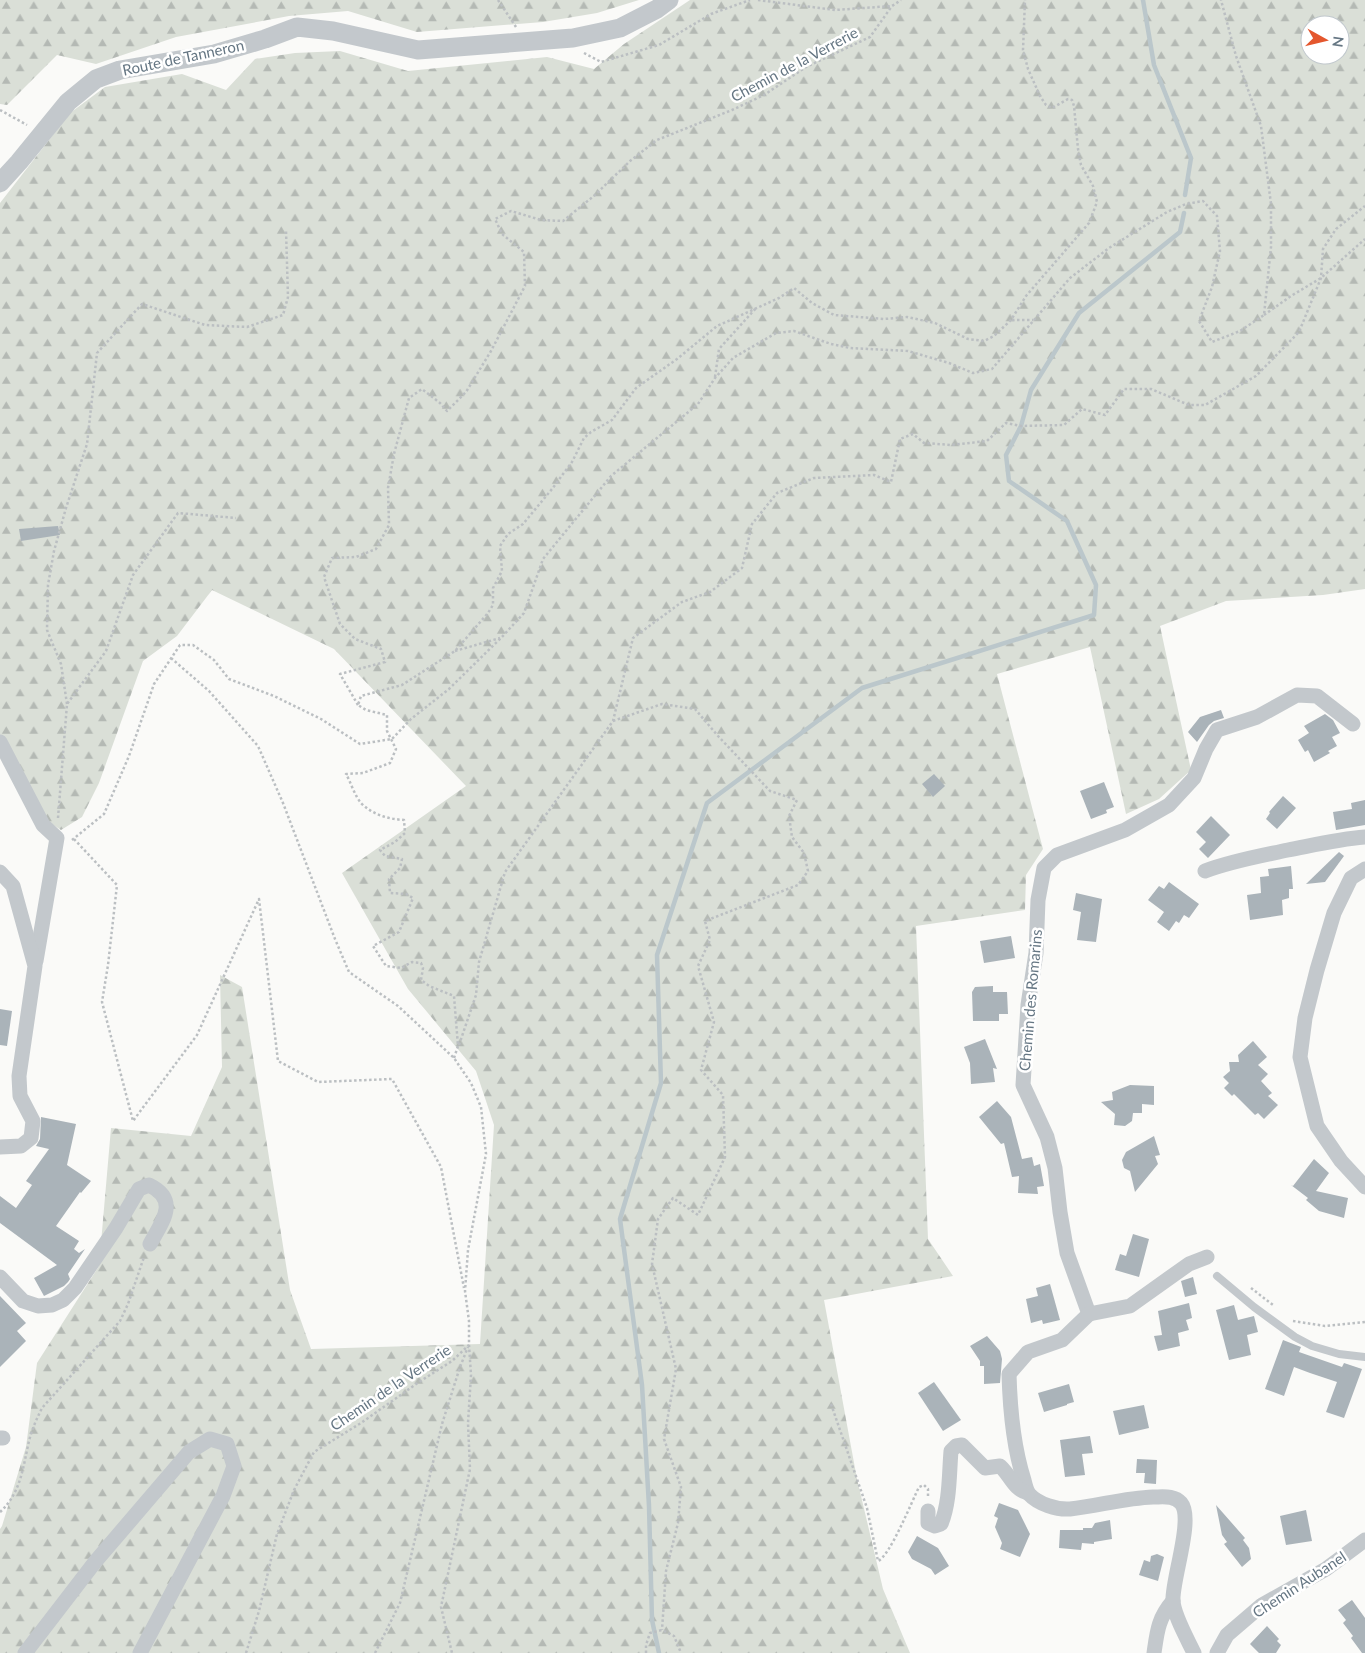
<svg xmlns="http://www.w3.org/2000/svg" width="1365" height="1653" viewBox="0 0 1365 1653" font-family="Lato,sans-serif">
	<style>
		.forest { fill: url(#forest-firs); fill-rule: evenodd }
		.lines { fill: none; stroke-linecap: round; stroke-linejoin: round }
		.stream { stroke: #bbc7cb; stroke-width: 4.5 }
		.building { fill: #aab3b9 }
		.path { stroke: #bbbfc2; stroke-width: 2.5; stroke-dasharray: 2.5 2.5; stroke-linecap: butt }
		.service { stroke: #c3c8cc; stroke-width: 8 }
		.minor { stroke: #c3c8cc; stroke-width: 15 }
		.tertiary { stroke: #c3c8cc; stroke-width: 19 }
		.labels { text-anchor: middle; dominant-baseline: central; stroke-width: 5; stroke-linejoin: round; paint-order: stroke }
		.street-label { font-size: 15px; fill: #657683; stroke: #fff }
	</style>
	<defs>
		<pattern id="forest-firs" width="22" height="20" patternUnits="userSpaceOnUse" patternTransform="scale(1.25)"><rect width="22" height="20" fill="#dadfd7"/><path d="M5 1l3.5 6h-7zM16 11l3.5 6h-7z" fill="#b4b9b4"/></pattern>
	</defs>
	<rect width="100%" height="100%" fill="#fafaf8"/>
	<!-- forest -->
	<g class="forest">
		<path d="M 0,0 L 639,0 L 597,13 L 543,22 L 417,32 L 348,11 L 289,16 L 176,37 L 96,64 L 57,55 L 7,105 L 0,104 Z"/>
		<path d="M 690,0 L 1365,0 L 1365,589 L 1323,595 L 1226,601 L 1160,626 L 1191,770 L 1159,799 L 1126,814 L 1090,647 L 997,674 L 1043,849 L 1026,875 L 1025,910 L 916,926 L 928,1239 L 953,1276 L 824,1300 L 857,1479 L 883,1589 L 910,1653 L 0,1653 L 0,1529 L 2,1526 L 26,1447 L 37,1363 L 99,1266 L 111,1128 L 191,1136 L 222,1067 L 220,975 L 242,987 L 290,1290 L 311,1349 L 480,1344 L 494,1125 L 476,1071 L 408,989 L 342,873 L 466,786 L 334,649 L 212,590 L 177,636 L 143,661 L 99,783 L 82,817 L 61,830 L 43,818 L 0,751 L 0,203 L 70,113 L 105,87 L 182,74 L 226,90 L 255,59 L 295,53 L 340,51 L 408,71 L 547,57 L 594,69 L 624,44 ZM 1310,25 L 1340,25 L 1340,55 L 1310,55 Z"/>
	</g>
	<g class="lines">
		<!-- stream -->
		<g class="stream">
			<path d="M 1143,0 L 1154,65 L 1191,158 L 1185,195"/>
			<path d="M 659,1653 L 652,1620 L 649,1506 L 642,1385 L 620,1219 L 661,1083 L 657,955 L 707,803 L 862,688 L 1094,615 L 1096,585 L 1067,521 L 1009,481 L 1006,455 L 1021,426 L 1031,390 L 1079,313 L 1180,232 L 1184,213"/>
		</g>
	</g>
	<!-- building -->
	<g class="building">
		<path d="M 58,526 L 60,535 L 21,541 L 19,529 Z"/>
		<path d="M 1221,710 L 1224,718 L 1214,721 L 1209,725 L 1197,742 L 1188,732 L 1200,717 Z"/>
		<path d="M 1325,714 L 1333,720 L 1340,733 L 1332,737 L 1337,746 L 1328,751 L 1330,753 L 1314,762 L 1308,750 L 1305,752 L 1298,740 L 1309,733 L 1304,726 Z"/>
		<path d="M 934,774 L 945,786 L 933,797 L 922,784 Z"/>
		<path d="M 1104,782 L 1114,807 L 1106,810 L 1107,813 L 1091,819 L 1080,791 Z"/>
		<path d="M 1283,796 L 1296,808 L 1277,829 L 1266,819 L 1270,813 L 1269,812 Z"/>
		<path d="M 1365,800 L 1365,825 L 1336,830 L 1333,812 L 1352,809 L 1351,803 Z"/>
		<path d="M 1211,816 L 1230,835 L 1208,858 L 1199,849 L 1206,842 L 1196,832 Z"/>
		<path d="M 1339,852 L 1344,856 L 1325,882 L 1306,884 Z"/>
		<path d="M 1291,866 L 1293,889 L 1289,889 L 1289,898 L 1282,900 L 1283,915 L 1250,920 L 1247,895 L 1261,893 L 1260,877 L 1269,876 L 1268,869 Z"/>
		<path d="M 1169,882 L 1199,904 L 1189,918 L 1184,915 L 1179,923 L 1176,921 L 1169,931 L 1157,922 L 1164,912 L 1148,900 L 1159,886 L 1164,889 Z"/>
		<path d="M 1076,893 L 1102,899 L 1096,942 L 1077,940 L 1081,912 L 1073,910 Z"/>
		<path d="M 1011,936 L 1015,958 L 984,963 L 980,941 Z"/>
		<path d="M 993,986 L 993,992 L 1007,992 L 1008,1014 L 999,1014 L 999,1021 L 973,1021 L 972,992 L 975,987 Z"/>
		<path d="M 0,1009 L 12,1011 L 7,1046 L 0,1045 Z"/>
		<path d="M 985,1039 L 997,1069 L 993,1068 L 995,1082 L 971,1084 L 970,1063 L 964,1047 Z"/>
		<path d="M 1253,1041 L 1267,1057 L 1258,1065 L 1268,1074 L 1261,1081 L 1272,1093 L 1268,1096 L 1278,1105 L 1264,1119 L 1258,1113 L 1255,1115 L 1234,1094 L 1232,1096 L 1224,1088 L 1229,1083 L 1223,1077 L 1230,1071 L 1229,1062 L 1239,1062 L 1238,1055 Z"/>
		<path d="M 1130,1085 L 1154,1086 L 1154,1105 L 1142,1104 L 1142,1113 L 1133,1113 L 1132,1121 L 1125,1126 L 1114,1125 L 1115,1114 L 1101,1102 L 1113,1100 L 1112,1092 Z"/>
		<path d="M 997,1101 L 1011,1117 L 1022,1159 L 1032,1157 L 1034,1166 L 1040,1164 L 1044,1186 L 1037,1187 L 1038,1194 L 1018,1193 L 1019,1176 L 1012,1177 L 1004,1143 L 1001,1144 L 979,1117 Z"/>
		<path d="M 41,1117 L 76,1124 L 67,1165 L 91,1181 L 81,1193 L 80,1192 L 56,1226 L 79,1241 L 74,1249 L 79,1253 L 85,1249 L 68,1274 L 70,1279 L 68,1282 L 64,1286 L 44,1296 L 34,1278 L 57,1265 L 0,1223 L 0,1196 L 16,1208 L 32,1185 L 26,1181 L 49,1149 L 36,1146 L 40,1139 Z"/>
		<path d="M 1154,1136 L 1160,1155 L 1155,1156 L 1158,1164 L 1135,1192 L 1130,1171 L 1124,1168 L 1122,1160 L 1126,1152 Z"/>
		<path d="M 1314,1159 L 1329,1173 L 1316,1191 L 1348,1198 L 1344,1218 L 1319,1211 L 1306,1200 L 1308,1198 L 1291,1185 L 1293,1186 Z"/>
		<path d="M 1133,1234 L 1149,1239 L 1139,1277 L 1115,1270 L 1120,1254 L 1126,1256 Z"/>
		<path d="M 1193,1277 L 1197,1294 L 1185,1297 L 1181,1281 Z"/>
		<path d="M 1050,1284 L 1060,1320 L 1043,1324 L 1042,1320 L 1031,1323 L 1026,1299 L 1038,1296 L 1036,1288 Z"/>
		<path d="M 0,1296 L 26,1323 L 17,1331 L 26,1341 L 0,1367 Z"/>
		<path d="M 1189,1303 L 1192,1318 L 1186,1320 L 1189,1330 L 1178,1333 L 1180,1346 L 1158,1351 L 1154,1336 L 1162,1335 L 1158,1311 Z"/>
		<path d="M 1234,1305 L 1238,1320 L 1254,1316 L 1258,1332 L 1247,1335 L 1251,1355 L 1229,1360 L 1216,1310 Z"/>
		<path d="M 987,1336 L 1000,1351 L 1002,1359 L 1000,1383 L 984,1384 L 984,1366 L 980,1366 L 980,1361 L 970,1346 Z"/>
		<path d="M 1283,1340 L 1301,1347 L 1299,1352 L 1342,1367 L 1344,1363 L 1362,1369 L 1344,1418 L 1326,1412 L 1337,1382 L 1310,1373 L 1294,1367 L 1284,1396 L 1265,1389 Z"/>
		<path d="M 934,1382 L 961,1420 L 943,1431 L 918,1393 Z"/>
		<path d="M 1069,1384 L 1074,1402 L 1067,1404 L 1067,1405 L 1044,1412 L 1038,1393 Z"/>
		<path d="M 1144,1405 L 1149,1428 L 1119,1435 L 1113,1411 Z"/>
		<path d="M 1090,1436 L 1093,1453 L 1082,1454 L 1085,1475 L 1065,1477 L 1060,1440 Z"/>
		<path d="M 1137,1459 L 1157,1460 L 1156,1484 L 1144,1483 L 1145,1473 L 1136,1473 Z"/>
		<path d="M 999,1503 L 1018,1510 L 1030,1534 L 1020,1557 L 1000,1549 L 1002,1543 L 995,1527 L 998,1518 L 994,1516 Z"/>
		<path d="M 1216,1505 L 1245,1538 L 1243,1540 L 1249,1548 L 1251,1559 L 1242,1567 L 1224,1544 L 1227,1542 L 1222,1535 Z"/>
		<path d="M 1306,1510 L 1312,1541 L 1286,1545 L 1280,1516 Z"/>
		<path d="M 1110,1520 L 1112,1539 L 1094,1542 L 1094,1544 L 1082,1543 L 1081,1550 L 1059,1548 L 1060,1530 L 1083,1530 L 1083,1528 L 1092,1528 L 1095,1523 Z"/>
		<path d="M 917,1536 L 938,1548 L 949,1566 L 935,1575 L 931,1569 L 912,1559 L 908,1552 Z"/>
		<path d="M 1157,1554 L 1164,1557 L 1158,1581 L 1139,1575 L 1144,1560 L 1150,1562 L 1151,1556 Z"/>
		<path d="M 1352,1600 L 1365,1618 L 1365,1653 L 1362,1653 L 1351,1638 L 1353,1636 L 1343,1623 L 1346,1620 L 1338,1610 Z"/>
		<path d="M 1267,1626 L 1279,1639 L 1277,1641 L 1281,1645 L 1276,1653 L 1259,1653 L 1250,1644 Z"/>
	</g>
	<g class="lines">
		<!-- path -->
		<g class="path">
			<path d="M 498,0 L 516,27"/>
			<path d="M 758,0 L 835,10 L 892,6 L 901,0"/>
			<path d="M 584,53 L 601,62 L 659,45 L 711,14 L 750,0"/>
			<path d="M 0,110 L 27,125"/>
			<path d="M 1264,315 L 1291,296 L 1321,278 L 1365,239"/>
			<path d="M 1012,320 L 1033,320"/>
			<path d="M 715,377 L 719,349 L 757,307"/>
			<path d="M 455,651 L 500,638"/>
			<path d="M 171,658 L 209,691 L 258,746 L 283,803 L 335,939 L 349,972 L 398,1006 L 454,1058 L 471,1083 L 481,1107 L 486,1154 L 468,1250 L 465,1291 L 469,1321 L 469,1345 L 471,1375 L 468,1423 L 470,1469 L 441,1607 L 452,1653"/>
			<path d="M 67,704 L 61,664 L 47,630 L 48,585 L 54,551 L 66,508 L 87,444 L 97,353 L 142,304 L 205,325 L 247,327 L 283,315 L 288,297 L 286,230"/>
			<path d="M 358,705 L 340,674 L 385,662 L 381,649 L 355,639 L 340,624 L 324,577 L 332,558 L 356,557 L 376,549 L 389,525 L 388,488 L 394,454 L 409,398 L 422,389 L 440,403 L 447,411 L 466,392 L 491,351 L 525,286 L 524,252 L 502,234 L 495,219 L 511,211 L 541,220 L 563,221 L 595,195 L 630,161 L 657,140 L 732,110 L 764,95 L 806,67 L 870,37 L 892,6"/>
			<path d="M 613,721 L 662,704 L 695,709 L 718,736 L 770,791 L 797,800 L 789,816 L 792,837 L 804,853 L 808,871 L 798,885 L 705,921 L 710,940 L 698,966 L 714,1022 L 701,1070 L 723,1095 L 725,1157 L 698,1215 L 673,1198 L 658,1219 L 652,1264 L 676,1369 L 664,1439 L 681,1487 L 678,1523 L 666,1571 L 662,1630"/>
			<path d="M 58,818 L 67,704 L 106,651 L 133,575 L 178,513 L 236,518"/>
			<path d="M 74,839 L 117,885 L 108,965 L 102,1002 L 133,1121 L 197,1035 L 259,899 L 278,1061 L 318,1082 L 392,1079 L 441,1167 L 464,1288"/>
			<path d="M 72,840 L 104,814 L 129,756 L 154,684 L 180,645 L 193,645 L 214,660 L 229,679 L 274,696 L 321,719 L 360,744 L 392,739 L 411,719 L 449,689 L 501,638 L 524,613 L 543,559 L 611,476 L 698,404 L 715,378 L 733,358 L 776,333 L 794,331 L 831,344 L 850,348 L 908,351 L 949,363 L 973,373 L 992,369 L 1070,278 L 1109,248 L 1167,212 L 1186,204 L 1203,201 L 1217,216 L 1220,251 L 1212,287 L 1199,321 L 1212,342 L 1240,331 L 1264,315 L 1271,247 L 1271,204 L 1261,126 L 1236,56 L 1221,0"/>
			<path d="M 459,1045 L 476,995 L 479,962 L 505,872 L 613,721 L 633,638 L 682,602 L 710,592 L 742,568 L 752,524 L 777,493 L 814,478 L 874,475 L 891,482 L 900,439 L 913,434 L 924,443 L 951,445 L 987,441 L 1006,423 L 1021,426 L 1064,425 L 1082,409 L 1105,415 L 1124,389 L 1151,389 L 1189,405 L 1205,405 L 1256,376 L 1299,332 L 1321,278 L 1323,249 L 1336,229 L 1365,206"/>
			<path d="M 454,1058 L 458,1046 L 454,996 L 429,986 L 421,980 L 423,968 L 421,963 L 412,962 L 401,968 L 386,966 L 373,946 L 399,932 L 413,898 L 406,894 L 390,893 L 389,879 L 400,868 L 402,859 L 385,856 L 380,850 L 395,842 L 405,833 L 404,820 C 388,819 373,815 361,803 C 355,796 351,783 346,774 L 363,773 L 390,763 L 396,749 L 387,731 L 387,715 L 366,710 L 358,705 L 361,696 L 402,685 L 455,651 L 488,613 L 493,605 L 493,588 L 502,571 L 500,546 L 508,534 L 523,524 L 552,489 L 572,462 L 584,438 L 591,432 L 612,420 L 636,388 L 677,359 L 717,326 L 779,298 L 794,288 L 812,303 L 834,315 L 884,319 L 907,317 L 935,323 L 968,339 L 984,341 L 994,336 L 1011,320 L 1026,296 L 1089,223 L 1097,202 L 1093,186 L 1081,165 L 1078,149 L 1074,106 L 1072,100 L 1068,99 L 1052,108 L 1046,105 L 1040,96 L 1028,69 L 1023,50 L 1025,0"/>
			<path d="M 1251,1288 L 1273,1305"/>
			<path d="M 1293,1321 L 1325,1326 L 1365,1322"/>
			<path d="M 831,1404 L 867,1508 L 878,1561 C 890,1556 912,1501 919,1487 L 924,1485 L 928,1489 L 928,1497"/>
			<path d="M 0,1512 C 21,1493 23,1467 29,1441 C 32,1429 37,1418 42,1408 L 120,1321 L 128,1304 L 144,1257"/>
			<path d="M 246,1653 L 259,1611 L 277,1534 L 294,1490 L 314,1452 L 361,1423 L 419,1382 L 452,1361 L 469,1345"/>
			<path d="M 375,1653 L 400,1603 L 442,1424 L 460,1367 L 468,1347"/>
			<path d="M 646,1653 L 646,1645 L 650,1633 L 662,1630 L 674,1636 L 681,1653"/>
		</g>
		<!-- service -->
		<path class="service" d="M 1217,1276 L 1254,1307 L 1295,1337 L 1312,1346 L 1339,1354 L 1365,1357"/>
		<!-- minor -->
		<g class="minor">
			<path d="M 0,742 L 43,825 L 57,838 L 36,961"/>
			<path d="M 1365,869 L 1351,878 L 1334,913 L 1317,970 L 1305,1018 L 1300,1057 L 1317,1126 L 1341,1161 L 1365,1187"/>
			<path d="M 1205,871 C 1231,861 1260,856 1288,850 C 1314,845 1339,839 1365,837"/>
			<path d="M 0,872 L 13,886 L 35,966 L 19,1076 L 20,1096 L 33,1121 L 31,1138 L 21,1146 L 0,1147"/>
			<path d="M 0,1277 L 23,1301 L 38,1306 L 52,1305 L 63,1300 L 75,1288 L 116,1228 L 139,1189 L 149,1185 C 180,1200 162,1222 150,1244"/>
			<path d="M 1089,1314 L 1067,1253 L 1060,1212 L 1055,1168 L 1047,1137 L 1023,1085 L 1028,1005 L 1036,953 L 1038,900 L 1044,868 L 1057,855 L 1125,830 L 1169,805 L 1194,778 L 1206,749 L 1217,730 L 1257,717 L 1297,695 L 1317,696 L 1353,724"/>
			<path d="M 1089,1314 L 1062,1340 L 1028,1352 L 1009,1374 C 1010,1410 1013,1446 1024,1480 C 1025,1484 1026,1490 1029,1494 C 1038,1504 1057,1510 1070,1509 C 1098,1506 1125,1498 1153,1497 C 1163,1497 1174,1495 1181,1503 C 1194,1518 1172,1580 1173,1600 C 1173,1614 1188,1640 1194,1653"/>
			<path d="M 1089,1314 L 1130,1306 L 1189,1264 L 1207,1257"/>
			<path d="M 0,1438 L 3,1438"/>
			<path d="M 928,1511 L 928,1523 L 935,1526 L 941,1524 C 950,1502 949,1475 951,1451 L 956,1446 L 962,1445 L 985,1468 L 1000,1466 C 1011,1476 1013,1489 1028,1493"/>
			<path d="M 25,1653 L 95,1562 L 189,1452 L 210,1439 L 227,1444 L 234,1466 L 223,1496 L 140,1653"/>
			<path d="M 1154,1653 C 1157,1632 1158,1618 1173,1601"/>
			<path d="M 1217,1653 L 1227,1635 L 1262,1605 L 1326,1569 L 1365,1540"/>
		</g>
		<!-- tertiary -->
		<path class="tertiary" d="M 0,183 L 19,162 L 68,102 L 96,79 L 120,70 L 214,54 L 265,39 L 297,27 L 333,31 L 418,50 L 573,38 L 620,28 L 657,9 L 669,0"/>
	</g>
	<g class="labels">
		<!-- street labels -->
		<g class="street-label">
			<text transform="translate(183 57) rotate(-12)">Route de Tanneron</text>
			<text transform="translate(794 64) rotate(-28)">Chemin de la Verrerie</text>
			<text transform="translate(1030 1000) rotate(-85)">Chemin des Romarins</text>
			<text transform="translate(390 1387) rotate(-34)">Chemin de la Verrerie</text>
			<text transform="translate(1299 1584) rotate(-33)">Chemin Aubanel</text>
		</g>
	</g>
	<!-- north arrow -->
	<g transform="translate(1325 40) rotate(98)"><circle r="24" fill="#ffffff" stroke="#c1c8cd"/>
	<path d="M0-4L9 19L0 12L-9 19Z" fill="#e4572e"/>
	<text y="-8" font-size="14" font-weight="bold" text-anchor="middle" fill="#657683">N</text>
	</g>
</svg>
